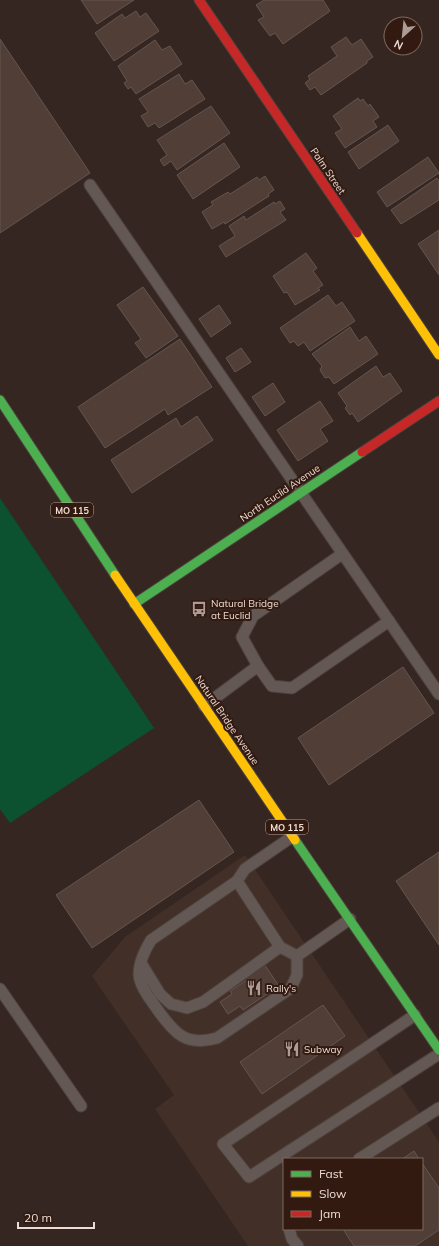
<svg xmlns="http://www.w3.org/2000/svg" width="439" height="1246" viewBox="0 0 439 1246" font-family="Mulish,sans-serif">
	<style>
		.commercial { fill: #423028; fill-rule: evenodd }
		.green { fill: #0c5231 }
		.building { fill: #503e37; stroke: #635652 }
		.lines { fill: none; stroke-linecap: round; stroke-linejoin: round }
		.lane-casing { stroke: #4e413d; stroke-width: 13 }
		.fast-casing { stroke: #4e413d; stroke-width: 11 }
		.slow-casing { stroke: #4e413d; stroke-width: 11 }
		.jam-casing { stroke: #4e413d; stroke-width: 11 }
		.lane { stroke: #635853; stroke-width: 11 }
		.fast { stroke: #4caf50; stroke-width: 9 }
		.slow { stroke: #ffc107; stroke-width: 9 }
		.jam { stroke: #c62828; stroke-width: 9 }
		.labels { text-anchor: middle; dominant-baseline: central; stroke-width: 4; stroke-linejoin: round; paint-order: stroke }
		.shield { fill: #321a10; stroke: #b5a29a; stroke-width: 1 }
		.shield-label { font-size: 9px; font-weight: bold; fill: #eddcd5 }
		.street-label { font-size: 10px; fill: #eddcd5; stroke: #321a10 }
		.poi-label { font-size: 10px; fill: #eddcd5; stroke: #321a10; text-anchor: start }
	</style>
	<rect width="100%" height="100%" fill="#352621"/>
	<!-- commercial -->
	<path class="commercial" d="M 245,855 L 439,1142 L 439,1246 L 248,1246 L 155,1109 L 174,1095 L 92,976 L 125,937 ZM 284,1159 L 422,1159 L 422,1229 L 284,1229 Z"/>
	<!-- green -->
	<path class="green" d="M 0,498 L 154,728 L 10,823 L 0,809 Z"/>
	<!-- building -->
	<g class="building">
		<path d="M 81,0 L 134,0 L 97,24 Z"/>
		<path d="M 264,0 L 323,0 L 330,11 L 283,44 L 275,33 L 270,36 L 258,20 L 264,17 L 256,5 Z"/>
		<path d="M 136,11 L 140,17 L 146,13 L 159,31 L 114,61 L 95,33 L 122,14 L 125,18 Z"/>
		<path d="M 346,37 L 352,45 L 361,39 L 373,57 L 367,61 L 367,63 L 321,95 L 315,87 L 310,90 L 305,83 L 310,79 L 308,76 L 337,56 L 331,47 Z"/>
		<path d="M 0,39 L 90,173 L 0,233 Z"/>
		<path d="M 155,40 L 162,50 L 170,46 L 182,64 L 136,94 L 131,87 L 128,89 L 124,83 L 127,81 L 118,66 Z"/>
		<path d="M 179,74 L 185,84 L 192,80 L 205,99 L 159,128 L 155,123 L 148,127 L 141,116 L 148,112 L 139,99 Z"/>
		<path d="M 358,98 L 360,101 L 363,99 L 368,106 L 370,104 L 379,117 L 373,121 L 377,127 L 345,148 L 335,133 L 342,129 L 333,116 Z"/>
		<path d="M 211,106 L 230,133 L 177,170 L 171,161 L 164,166 L 160,160 L 167,155 L 157,140 Z"/>
		<path d="M 388,125 L 399,141 L 359,169 L 348,152 Z"/>
		<path d="M 224,143 L 240,167 L 193,199 L 177,175 Z"/>
		<path d="M 428,157 L 439,173 L 387,207 L 377,192 Z"/>
		<path d="M 265,176 L 274,190 L 268,194 L 269,196 L 225,224 L 224,222 L 212,229 L 202,212 L 213,205 L 211,202 L 228,192 L 230,194 L 257,177 L 259,180 Z"/>
		<path d="M 437,178 L 439,181 L 439,200 L 401,224 L 391,210 Z"/>
		<path d="M 280,201 L 285,209 L 280,212 L 286,220 L 226,257 L 219,246 L 235,236 L 229,226 L 244,216 L 246,220 L 274,202 L 275,204 Z"/>
		<path d="M 439,230 L 439,275 L 418,244 Z"/>
		<path d="M 306,253 L 317,268 L 313,271 L 323,285 L 318,288 L 320,290 L 295,305 L 287,292 L 284,293 L 273,276 Z"/>
		<path d="M 143,287 L 178,336 L 146,358 L 135,343 L 141,339 L 117,305 Z"/>
		<path d="M 328,295 L 336,306 L 342,302 L 355,321 L 310,351 L 304,342 L 298,346 L 294,341 L 290,343 L 280,328 Z"/>
		<path d="M 219,305 L 231,323 L 211,337 L 199,319 Z"/>
		<path d="M 350,327 L 359,341 L 366,336 L 378,354 L 334,384 L 329,377 L 325,378 L 320,370 L 322,366 L 312,354 Z"/>
		<path d="M 180,339 L 212,387 L 168,415 L 165,409 L 105,448 L 78,407 Z"/>
		<path d="M 241,348 L 251,362 L 235,372 L 226,358 Z"/>
		<path d="M 376,366 L 383,377 L 390,373 L 402,391 L 358,422 L 352,413 L 350,415 L 345,408 L 347,406 L 338,393 Z"/>
		<path d="M 273,383 L 285,402 L 265,416 L 252,397 Z"/>
		<path d="M 320,401 L 333,421 L 320,429 L 328,441 L 298,461 L 277,430 Z"/>
		<path d="M 197,416 L 213,440 L 132,493 L 111,460 L 176,418 L 181,427 Z"/>
		<path d="M 403,667 L 434,713 L 329,785 L 298,738 Z"/>
		<path d="M 199,800 L 234,852 L 92,948 L 56,895 Z"/>
		<path d="M 439,852 L 439,945 L 396,881 Z"/>
		<path d="M 264,964 L 279,986 L 243,1010 L 240,1006 L 228,1014 L 220,1002 L 232,994 L 230,991 L 247,980 L 244,977 Z"/>
		<path d="M 323,1005 L 345,1036 L 262,1094 L 240,1062 Z"/>
		<path d="M 414,1151 L 419,1159 L 402,1159 Z"/>
		<path d="M 422,1163 L 439,1188 L 439,1230 L 415,1246 L 354,1246 L 343,1229 L 422,1229 Z"/>
	</g>
	<g class="lines">
		<defs>
			<g id="lane">
				<path d="M 90,185 L 439,694"/>
				<path d="M 258,666 L 242,637 L 253,616 L 342,554"/>
				<path d="M 204,706 L 258,666 L 272,686 L 292,688 L 389,621"/>
				<path d="M 293,836 L 245,869 L 237,881 L 151,940 C 145,950 136,967 140,980 C 143,991 151,1000 157,1009 C 174,1033 186,1047 217,1038 L 291,988 L 297,975 L 297,956"/>
				<path d="M 237,881 L 280,947 L 297,956"/>
				<path d="M 297,956 L 350,919"/>
				<path d="M 141,963 L 160,994 L 171,1004 L 187,1008 L 203,1002 L 280,947"/>
				<path d="M 0,989 L 81,1106"/>
				<path d="M 415,1015 L 223,1144 L 249,1177 L 439,1054"/>
				<path d="M 359,1159 L 439,1108"/>
				<path d="M 289,1229 L 292,1239 L 298,1246"/>
			</g>
			<g id="fast">
				<path d="M 0,400 L 115,575"/>
				<path d="M 134,604 L 362,452"/>
				<path d="M 295,840 L 439,1050"/>
			</g>
			<g id="slow">
				<path d="M 357,233 L 439,355"/>
				<path d="M 115,575 L 295,840"/>
			</g>
			<g id="jam">
				<path d="M 199,0 L 357,233"/>
				<path d="M 362,452 L 439,401"/>
			</g>
		</defs>
		<!-- lane casing -->
		<use href="#lane" class="lane-casing"/>
		<!-- fast casing -->
		<use href="#fast" class="fast-casing"/>
		<!-- slow casing -->
		<use href="#slow" class="slow-casing"/>
		<!-- jam casing -->
		<use href="#jam" class="jam-casing"/>
		<!-- lane -->
		<use href="#lane" class="lane"/>
		<!-- fast -->
		<use href="#fast" class="fast"/>
		<!-- slow -->
		<use href="#slow" class="slow"/>
		<!-- jam -->
		<use href="#jam" class="jam"/>
	</g>
	<!-- icons -->
	<defs>
		<symbol id="bus-bare" viewBox="-9 -9 18 18"><path d="M-5-6H5V4H4V6H2V4H-2V6H-4V4H-5ZM-3.5-4V0h7V-4ZM-3.5 1.2v1.5H-2V1.2ZM2 1.2v1.5H3.5V1.2Z" fill="#ad9c96" stroke="#321a10" stroke-width="2.5" paint-order="stroke"/></symbol>
		<symbol id="restaurant-bare" viewBox="-9 -9 18 18"><path d="M-5-6h1v4h1v-4h1v4h1v-4h1v5L-1.5 .5V6h-2V.5L-5-1ZM5-6V6H3V1.5H1.5Q1.5-4 5-6Z" fill="#ad9c96" stroke="#321a10" stroke-width="2.5" paint-order="stroke"/></symbol>
	</defs>
	<g fill-rule="evenodd">
		<use href="#bus-bare" x="188" y="598" width="22" height="22"/>
		<use href="#restaurant-bare" x="243" y="977" width="22" height="22"/>
		<use href="#restaurant-bare" x="281" y="1038" width="22" height="22"/>
	</g>
	<g class="labels">
		<!-- shield labels -->
		<g class="shield">
			<rect x="51" y="503" width="42" height="14" rx="3"/>
			<rect x="266" y="820" width="42" height="14" rx="3"/>
		</g>
		<g class="shield-label">
			<text x="72" y="510">MO 115</text>
			<text x="287" y="827">MO 115</text>
		</g>
		<!-- street labels -->
		<g class="street-label">
			<text transform="translate(328 171) rotate(56)">Palm Street</text>
			<text transform="translate(280 493) rotate(-34)">North Euclid Avenue</text>
			<text transform="translate(227 720) rotate(56)">Natural Bridge Avenue</text>
		</g>
		<!-- poi labels -->
		<g class="poi-label">
			<text x="211" y="603">Natural Bridge<tspan x="211" dy="12">at Euclid</tspan></text>
			<text x="266" y="988">Rally's</text>
			<text x="304" y="1049">Subway</text>
		</g>
	</g>
	<!-- legend -->
	<rect x="283" y="1158" width="140" height="72" fill="#321a10" stroke="#7d685f"/>
	<rect x="291" y="1171" width="20" height="6" fill="#4caf50" stroke="#7d685f"/>
	<text x="319" y="1178" font-size="12" fill="#eddcd5">Fast</text>
	<rect x="291" y="1191" width="20" height="6" fill="#ffc107" stroke="#7d685f"/>
	<text x="319" y="1198" font-size="12" fill="#eddcd5">Slow</text>
	<rect x="291" y="1211" width="20" height="6" fill="#c62828" stroke="#7d685f"/>
	<text x="319" y="1218" font-size="12" fill="#eddcd5">Jam</text>
	<!-- north arrow -->
	<g transform="translate(403 36) rotate(207)"><circle r="19" fill="#321a10" stroke="#7d685f"/>
	<path d="M0-3L7 15L0 10L-7 15Z" fill="#ad9c96"/>
	<text y="-6" font-size="11" font-weight="bold" text-anchor="middle" fill="#eddcd5">N</text>
	</g>
	<!-- scale -->
	<path d="M18 1222v6h76v-6" fill="none" stroke="#eddcd5" stroke-width="2"/>
	<text x="24" y="1222" font-size="12" fill="#eddcd5" stroke="#321a10" stroke-width="3" paint-order="stroke">20 m</text>
</svg>
